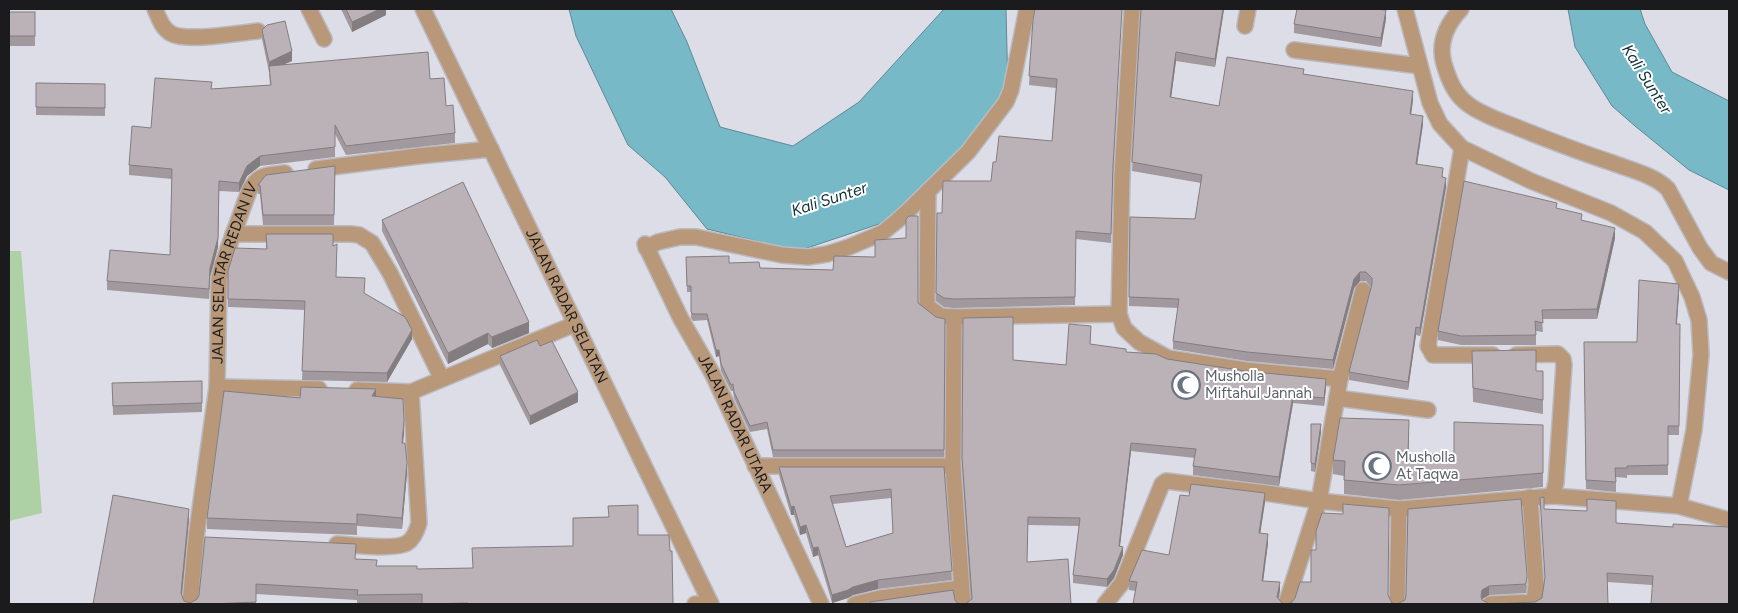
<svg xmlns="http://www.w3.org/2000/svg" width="1738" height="613" viewBox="0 0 1738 613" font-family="Figtree,sans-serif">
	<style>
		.green { fill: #aed0a5 }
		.water { fill: #78b9c8; stroke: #5c8a95 }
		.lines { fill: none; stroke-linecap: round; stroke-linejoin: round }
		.minor-casing { stroke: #babac3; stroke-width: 18 }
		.minor { stroke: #b89878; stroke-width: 15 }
		.wall { fill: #a1999d; fill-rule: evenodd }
		.shaded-wall { fill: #837d80 }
		.building { fill: #bbb2b7; stroke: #837d80; fill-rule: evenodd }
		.labels { text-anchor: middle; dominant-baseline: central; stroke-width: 4; stroke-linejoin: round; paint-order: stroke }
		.street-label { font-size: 15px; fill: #1b1b1e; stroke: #fff }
		.worship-label { font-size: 15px; fill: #5b616d; stroke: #fff; text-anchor: start }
		.water-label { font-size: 16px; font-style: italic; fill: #103138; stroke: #fff }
	</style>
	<rect width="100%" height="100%" fill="#dddde7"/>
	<!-- green -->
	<path class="green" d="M 9,251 L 21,251 L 42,513 L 9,521 Z"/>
	<!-- water -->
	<g class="water">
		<path d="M 569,9 L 671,9 L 687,42 L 720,127 L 793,146 L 859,102 L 944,9 L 1006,9 L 1008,93 L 969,144 L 891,220 L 798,251 L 707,229 L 665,177 L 628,145 L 576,36 Z"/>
		<path d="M 1568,9 L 1640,9 L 1645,24 L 1672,72 L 1729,101 L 1729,190 L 1689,170 L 1635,126 L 1612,106 L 1575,47 Z"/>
	</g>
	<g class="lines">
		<defs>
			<g id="minor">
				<path d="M 155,9 C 159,18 162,29 172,34 C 188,42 238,33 258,31"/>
				<path d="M 309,9 L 324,39"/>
				<path id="s1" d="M 423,9 L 711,604"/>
				<path d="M 1132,9 L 1122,175 L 1119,314 L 1124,328 L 1139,342 L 1168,358 L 1246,370 L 1340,379"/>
				<path d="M 1405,9 L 1430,103 L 1440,124 L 1462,148 L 1531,181 L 1611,213 L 1645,232 L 1675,261 L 1692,297 L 1699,320 L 1701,354 L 1694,430 L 1679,506"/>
				<path d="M 1461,9 C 1447,24 1438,43 1444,64 C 1449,80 1454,94 1469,105 C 1484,116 1504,122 1521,129 C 1551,141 1582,153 1613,163 C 1631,170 1654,175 1668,189 L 1700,248 L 1711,263 L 1729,272"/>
				<path d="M 1245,26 L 1248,9"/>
				<path d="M 1294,50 L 1420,66"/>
				<path d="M 1462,148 L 1428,346 L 1433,355 L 1493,355"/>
				<path d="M 316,169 L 418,156 L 491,149"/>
				<path d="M 928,191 L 927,306 L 941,316 L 954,317 L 953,466 L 963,604"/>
				<path d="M 233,234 L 351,234 L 359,235 L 372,243 L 390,273 L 442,379"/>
				<path id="s2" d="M 645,244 L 681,319 L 712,373 L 821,604"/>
				<path d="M 646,248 L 658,242 L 680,237 L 696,237 L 782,255 L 808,257 L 827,254 L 849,247 L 882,233 L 897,221 L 911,208 L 968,152 L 1006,102 L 1011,90 L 1027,9"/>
				<path d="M 954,317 L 1119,314"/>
				<path d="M 1516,355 L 1558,354 L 1563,359 L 1564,365 L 1556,482 L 1553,496"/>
				<path d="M 217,387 L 319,389"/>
				<path d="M 357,390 L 411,392 L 575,324"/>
				<path d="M 1337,398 L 1428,410"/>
				<path d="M 755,466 L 953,466"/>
				<path d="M 337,544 C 351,545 396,550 407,543 C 414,539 417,530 419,523 L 411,392"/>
				<path id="s3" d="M 190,604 L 196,538 L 217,387 L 219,279 L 222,265 L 249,191 C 259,173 267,175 285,173"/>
				<path d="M 695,604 L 711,604"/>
				<path d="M 855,604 L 880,598 L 961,588"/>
				<path d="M 1105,604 L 1122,583 L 1162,484 L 1166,481 L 1266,493 L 1319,501 L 1399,509 L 1553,496 L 1679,506 L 1729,520"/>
				<path d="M 1286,604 L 1319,501 L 1340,379 L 1363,290"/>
				<path d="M 1397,604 L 1399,509"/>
				<path d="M 1490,604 L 1534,602 L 1536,585 L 1530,497"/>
			</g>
		</defs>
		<!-- minor casing -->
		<use href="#minor" class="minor-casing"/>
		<!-- minor -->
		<use href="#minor" class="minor"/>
	</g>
	<!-- wall -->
	<g class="wall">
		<path d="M 341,9 L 386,9 L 386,15 L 352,32 Z"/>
		<path d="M 1141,9 L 1224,9 L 1215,67 L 1176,61 L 1171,98 L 1219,106 L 1304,74 L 1413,100 L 1411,114 L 1423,124 L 1417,164 L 1443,177 L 1446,187 L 1420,336 L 1416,335 L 1408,390 L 1349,380 L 1349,372 L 1371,287 L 1366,281 L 1360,281 L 1354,288 L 1333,369 L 1247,361 L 1173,349 L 1173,341 L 1178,308 L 1129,306 L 1130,217 L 1195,219 L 1201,183 L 1132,171 Z"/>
		<rect x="9" y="12" width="26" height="34"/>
		<path d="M 1386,19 L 1381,47 L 1294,33 L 1294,24 Z"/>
		<path d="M 1033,20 L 1113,174 L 1111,243 L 1076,239 L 1075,305 L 954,308 L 944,307 L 936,301 L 937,213 L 942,213 L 991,181 L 996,162 L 1052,141 L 1056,88 L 1029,85 Z"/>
		<path d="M 262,30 L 292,61 L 284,64 L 430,79 L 446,106 L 455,133 L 455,143 L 346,155 L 335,134 L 335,157 L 260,166 L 247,176 L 239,192 L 219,191 L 218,247 L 210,277 L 209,299 L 107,290 L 107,281 L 170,255 L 172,179 L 129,175 L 129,165 L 151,128 L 212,89 L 270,85 L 269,72 L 262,39 Z"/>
		<path d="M 36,83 L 105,84 L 105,116 L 36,115 Z"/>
		<path d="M 335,166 L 334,225 L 263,225 L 260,194 L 258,194 L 258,185 Z"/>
		<path d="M 1557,208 L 1615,238 L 1597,319 L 1542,319 L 1543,332 L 1536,331 L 1536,345 L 1461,345 L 1438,340 L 1438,331 Z"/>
		<path d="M 382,220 L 529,333 L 492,348 L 488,344 L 448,364 L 382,231 Z"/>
		<path d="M 266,234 L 333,246 L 336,277 L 364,293 L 412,339 L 387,382 L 302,380 L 305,310 L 228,307 L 228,271 L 266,249 Z"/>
		<path d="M 686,257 L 729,263 L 760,268 L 833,270 L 918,303 L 936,317 L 945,319 L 944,457 L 773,457 L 767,429 L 750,432 L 734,398 L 733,391 L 731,391 L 721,371 L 719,356 L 716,357 L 707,320 L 693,321 L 691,318 L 691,292 L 687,292 Z"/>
		<path d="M 1679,293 L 1677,324 L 1680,324 L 1679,435 L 1668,435 L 1668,475 L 1627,475 L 1627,478 L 1616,477 L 1616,492 L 1586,489 L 1584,342 L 1637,342 Z"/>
		<path d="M 963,318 L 1013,360 L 1066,365 L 1091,334 L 1090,344 L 1126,352 L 1326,387 L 1324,406 L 1293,403 L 1279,486 L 1193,475 L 1193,466 L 1195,458 L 1131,451 L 1120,546 L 1123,555 L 1114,578 L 1107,587 L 1073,583 L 1073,575 L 1079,526 L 1028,525 L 1027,562 L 971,600 L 962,466 Z"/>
		<path d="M 540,346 L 578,402 L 530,425 L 500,365 L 500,356 Z"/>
		<path d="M 1472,351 L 1536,371 L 1543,371 L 1543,414 L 1473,402 Z"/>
		<path d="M 112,383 L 202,403 L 202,412 L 113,415 Z"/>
		<path d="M 376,397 L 404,432 L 403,443 L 407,473 L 402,529 L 357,526 L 357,535 L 207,529 L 207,518 L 300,398 Z"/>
		<path d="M 1311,424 L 1321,432 L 1315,472 L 1311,471 Z"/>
		<path d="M 1409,435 L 1409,454 L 1543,473 L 1543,487 L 1399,500 L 1344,494 L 1344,476 L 1333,474 L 1333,460 Z"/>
		<path d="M 779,467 L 944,467 L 952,580 L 878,589 L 853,595 L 848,598 L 832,603 L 818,555 L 813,557 L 806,533 L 800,535 L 794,515 L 791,515 L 779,475 ZM 891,498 L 893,533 L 846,547 L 833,504 Z"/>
		<path d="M 1189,496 L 1265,502 L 1260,533 L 1268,543 L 1263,581 L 1280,590 L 1279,599 L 1283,604 L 1288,604 L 1388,595 L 1392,603 L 1397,604 L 1133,604 L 1136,591 L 1129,590 L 1129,581 L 1169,555 Z"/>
		<path d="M 1540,498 L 1544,509 L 1616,523 L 1673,527 L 1729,527 L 1652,585 L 1607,582 L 1535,602 L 1542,598 L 1545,580 Z"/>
		<path d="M 1408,509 L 1527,585 L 1526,593 L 1489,595 L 1482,599 L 1482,600 L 1405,600 L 1406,595 Z"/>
		<path d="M 189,519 L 182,595 L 184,601 L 190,603 L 197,599 L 199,595 L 356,559 L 377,566 L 417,569 L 472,568 L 573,546 L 638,535 L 670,551 L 673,604 L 357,604 L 357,600 L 256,594 L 256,604 L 93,604 Z"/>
	</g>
	<!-- shaded-wall -->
	<g class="shaded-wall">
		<path d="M 380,9 L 386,9 L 386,15 L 352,32 L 352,22 Z"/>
		<path d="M 1122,9 L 1113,174 L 1111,243 L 1113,166 Z"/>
		<path d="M 1223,9 L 1224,9 L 1215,67 L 1215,59 Z"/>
		<path d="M 1386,10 L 1386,19 L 1381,47 L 1381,38 Z"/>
		<path d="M 292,51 L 292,61 L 269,71 L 269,66 L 269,72 L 269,62 Z"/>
		<path d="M 1176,52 L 1176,61 L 1170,106 L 1170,97 Z"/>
		<path d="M 1413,91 L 1413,100 L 1410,122 L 1410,114 Z"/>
		<path d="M 1423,116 L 1423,124 L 1416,172 L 1416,164 Z"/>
		<path d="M 260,156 L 260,166 L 247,176 L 239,192 L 239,183 L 247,166 Z"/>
		<path d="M 1446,178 L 1446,187 L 1420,336 L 1420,328 Z"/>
		<path d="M 219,181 L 218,247 L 210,277 L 209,299 L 210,268 Z"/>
		<path d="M 1615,228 L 1615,238 L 1597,319 L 1597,309 Z"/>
		<path d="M 1360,272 L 1360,281 L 1354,288 L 1333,369 L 1333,360 L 1354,279 Z"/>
		<path d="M 1679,284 L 1679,293 L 1676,333 L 1676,324 Z"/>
		<path d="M 529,322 L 529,333 L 492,348 L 492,337 Z"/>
		<path d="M 1416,327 L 1416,335 L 1408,390 L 1408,382 Z"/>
		<path d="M 412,330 L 412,339 L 387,382 L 387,373 Z"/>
		<path d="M 488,333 L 488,344 L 448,364 L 448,353 Z"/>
		<path d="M 716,350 L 719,350 L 719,356 L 716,357 Z"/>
		<path d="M 1326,379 L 1326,387 L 1324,406 L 1324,398 Z"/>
		<path d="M 376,389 L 376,400 L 372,396 Z"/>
		<path d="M 578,392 L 578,402 L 530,425 L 530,416 Z"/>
		<path d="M 1293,395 L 1293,403 L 1279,486 L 1279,477 Z"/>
		<path d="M 404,421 L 404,432 L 402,454 L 402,443 Z"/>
		<path d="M 1321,424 L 1321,432 L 1315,472 L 1315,464 Z"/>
		<path d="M 1131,443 L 1131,451 L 1119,554 L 1119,546 Z"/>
		<path d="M 407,462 L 407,473 L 402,529 L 402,518 Z"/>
		<path d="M 1265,493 L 1265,502 L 1259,542 L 1259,533 Z"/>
		<path d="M 794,506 L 794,515 L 791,515 L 791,507 Z"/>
		<path d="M 189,509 L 189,519 L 181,603 L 181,593 Z"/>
		<path d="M 806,525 L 806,533 L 800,535 L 800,527 Z"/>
		<path d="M 1268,534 L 1268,543 L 1262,590 L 1262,581 Z"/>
		<path d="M 818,547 L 818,555 L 813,557 L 813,548 Z"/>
		<path d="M 1123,547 L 1123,555 L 1114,578 L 1107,587 L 1107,579 Z"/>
		<path d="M 878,580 L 878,589 L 853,595 L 848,598 L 832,603 L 832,595 L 853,587 Z"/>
		<path d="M 1280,582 L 1280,590 L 1277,604 L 1277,597 Z"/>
		<path d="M 1489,586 L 1489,595 L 1482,599 L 1481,596 L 1482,590 Z"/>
	</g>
	<!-- building -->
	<g class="building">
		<path d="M 346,9 L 380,9 L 352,22 Z"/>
		<path d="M 1035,9 L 1122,9 L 1113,166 L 1111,234 L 1076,231 L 1075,297 L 954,299 L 944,298 L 936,293 L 937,213 L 942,213 L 943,181 L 991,181 L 993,162 L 996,162 L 999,136 L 1052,141 L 1057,79 L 1029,76 L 1033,20 Z"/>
		<path d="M 1141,9 L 1223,9 L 1215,59 L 1176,52 L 1170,97 L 1219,106 L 1227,57 L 1304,69 L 1303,74 L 1413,91 L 1410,114 L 1423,116 L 1416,164 L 1443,168 L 1442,177 L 1446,178 L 1420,328 L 1416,327 L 1408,382 L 1349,372 L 1372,284 L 1372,278 L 1366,272 L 1360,272 L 1354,279 L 1333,360 L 1247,352 L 1173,341 L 1179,299 L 1129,297 L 1130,217 L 1195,219 L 1202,175 L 1132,162 Z"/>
		<path d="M 1297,9 L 1376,9 L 1386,10 L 1381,38 L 1294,24 Z"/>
		<rect x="9" y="12" width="26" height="24"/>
		<path d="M 285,21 L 292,51 L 269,62 L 262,30 L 267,25 Z"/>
		<path d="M 428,52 L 430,79 L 444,78 L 446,106 L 453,105 L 455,133 L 346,146 L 335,125 L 335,147 L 260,156 L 247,166 L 239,183 L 219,181 L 218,238 L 210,268 L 209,289 L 107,281 L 110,250 L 170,255 L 172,169 L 129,165 L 132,126 L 151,128 L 155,78 L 212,82 L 211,89 L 271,85 L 269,66 Z"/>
		<path d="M 36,83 L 105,84 L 105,108 L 36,107 Z"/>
		<path d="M 335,166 L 334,215 L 263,215 L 260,185 L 258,185 L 266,175 Z"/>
		<path d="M 1464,181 L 1557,203 L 1556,208 L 1582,214 L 1581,220 L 1615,228 L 1597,309 L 1542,310 L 1543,323 L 1535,321 L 1536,335 L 1461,336 L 1438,331 Z"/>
		<path d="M 463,182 L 529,322 L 492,337 L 488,333 L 448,353 L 382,220 Z"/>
		<path d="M 909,216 L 918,216 L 918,303 L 936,317 L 945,319 L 944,450 L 773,450 L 767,422 L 750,426 L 734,392 L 733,384 L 731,385 L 721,364 L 719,350 L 716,350 L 707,314 L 693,314 L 691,312 L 691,286 L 687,286 L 686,257 L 729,256 L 729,263 L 759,262 L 760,268 L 833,270 L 834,256 L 875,257 L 875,240 L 906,238 L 906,219 Z"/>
		<path d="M 266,234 L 333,234 L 333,246 L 337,244 L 336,277 L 365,278 L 364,293 L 405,317 L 412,330 L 387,373 L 302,371 L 305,301 L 228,299 L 228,271 L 235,248 L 267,249 Z"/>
		<path d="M 1639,280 L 1679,284 L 1676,324 L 1680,324 L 1679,426 L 1668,426 L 1668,465 L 1627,466 L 1627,468 L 1615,468 L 1616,482 L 1586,480 L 1584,342 L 1637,342 Z"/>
		<path d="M 1013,317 L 1013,360 L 1066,365 L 1069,324 L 1091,326 L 1090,344 L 1126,349 L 1126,352 L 1156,354 L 1167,359 L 1245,371 L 1326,379 L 1324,398 L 1293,395 L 1279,477 L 1193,466 L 1196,449 L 1131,443 L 1119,546 L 1123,547 L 1114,570 L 1107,579 L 1073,575 L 1080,518 L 1028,517 L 1027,562 L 1068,559 L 1071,604 L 965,604 L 972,599 L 962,457 L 963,318 Z"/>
		<path d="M 537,340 L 540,346 L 552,341 L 578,392 L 530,416 L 500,356 Z"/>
		<path d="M 1536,350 L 1536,371 L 1543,371 L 1543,400 L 1473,388 L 1472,351 Z"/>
		<path d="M 202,381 L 202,403 L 113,406 L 112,383 Z"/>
		<path d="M 301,387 L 376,389 L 372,396 L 403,399 L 404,421 L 402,443 L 405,443 L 407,462 L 402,518 L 357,514 L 357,524 L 207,518 L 224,391 L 300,398 Z"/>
		<path d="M 1340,418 L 1409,420 L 1408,454 L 1454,453 L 1454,422 L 1543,425 L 1543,473 L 1399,485 L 1344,480 L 1345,461 L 1333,460 Z"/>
		<path d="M 1311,424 L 1321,424 L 1315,464 L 1311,463 Z"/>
		<path d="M 779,467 L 944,467 L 952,571 L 878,580 L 853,587 L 848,590 L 832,595 L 818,547 L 813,548 L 806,525 L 800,527 L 794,506 L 791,507 ZM 891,489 L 893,533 L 846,547 L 830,496 Z"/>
		<path d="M 1191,484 L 1265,493 L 1259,533 L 1268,534 L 1262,581 L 1280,582 L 1277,597 L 1283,604 L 1288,604 L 1292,602 L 1295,598 L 1300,582 L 1311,582 L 1311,550 L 1316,550 L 1316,531 L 1322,513 L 1343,514 L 1343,504 L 1389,508 L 1388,595 L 1392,603 L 1397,604 L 1133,604 L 1137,582 L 1129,581 L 1142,550 L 1169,555 L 1180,495 L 1189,496 Z"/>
		<path d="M 113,495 L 189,509 L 181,593 L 184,601 L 190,603 L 197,599 L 199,595 L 205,537 L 356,544 L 355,559 L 377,560 L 376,566 L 417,566 L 417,569 L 473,568 L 472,548 L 573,546 L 573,518 L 609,517 L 608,506 L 638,505 L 638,535 L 669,535 L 670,551 L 672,551 L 673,604 L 468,604 L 468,603 L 422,604 L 422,594 L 357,595 L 358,590 L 256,584 L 256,602 L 211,604 L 93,604 Z"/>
		<path d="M 1544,497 L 1544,509 L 1587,511 L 1587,499 L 1616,501 L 1616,523 L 1673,527 L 1673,524 L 1729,527 L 1729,604 L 1651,604 L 1653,576 L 1607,573 L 1608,604 L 1492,604 L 1535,602 L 1542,598 L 1545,577 L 1540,498 Z"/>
		<path d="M 1521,499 L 1527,576 L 1526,584 L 1489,586 L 1482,590 L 1481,596 L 1482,600 L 1490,604 L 1397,604 L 1405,600 L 1406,595 L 1408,509 Z"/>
		<path d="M 953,590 L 955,600 L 958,604 L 961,604 L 871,604 L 870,602 Z"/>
	</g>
	<!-- icons -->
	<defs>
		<symbol id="mosque-ring" viewBox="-11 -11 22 22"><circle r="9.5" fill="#fff" stroke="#6b7280" stroke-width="1.5"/><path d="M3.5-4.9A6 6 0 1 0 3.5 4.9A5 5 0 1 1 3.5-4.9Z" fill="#6b7280"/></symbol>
	</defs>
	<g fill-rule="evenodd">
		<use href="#mosque-ring" x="1170" y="369" width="32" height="32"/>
		<use href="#mosque-ring" x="1361" y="450" width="32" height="32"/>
	</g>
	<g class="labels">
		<!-- street labels -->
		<g class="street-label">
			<text stroke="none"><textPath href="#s3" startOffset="335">JALAN SELATAR REDAN IV</textPath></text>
			<text stroke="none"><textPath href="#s1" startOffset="330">JALAN RADAR SELATAN</textPath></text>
			<text stroke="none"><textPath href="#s2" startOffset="201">JALAN RADAR UTARA</textPath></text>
		</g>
		<!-- worship labels -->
		<g class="worship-label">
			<text x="1205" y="376">Musholla<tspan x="1205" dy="17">Miftahul Jannah</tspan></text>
			<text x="1396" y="457">Musholla<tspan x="1396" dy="17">At Taqwa</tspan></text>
		</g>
		<!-- water labels -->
		<g class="water-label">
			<text transform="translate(1647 79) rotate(58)">Kali Sunter</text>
			<text transform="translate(829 199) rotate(-18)">Kali Sunter</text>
		</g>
	</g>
	<!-- border -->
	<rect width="1738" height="613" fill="none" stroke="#1b1b1e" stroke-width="20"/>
</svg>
